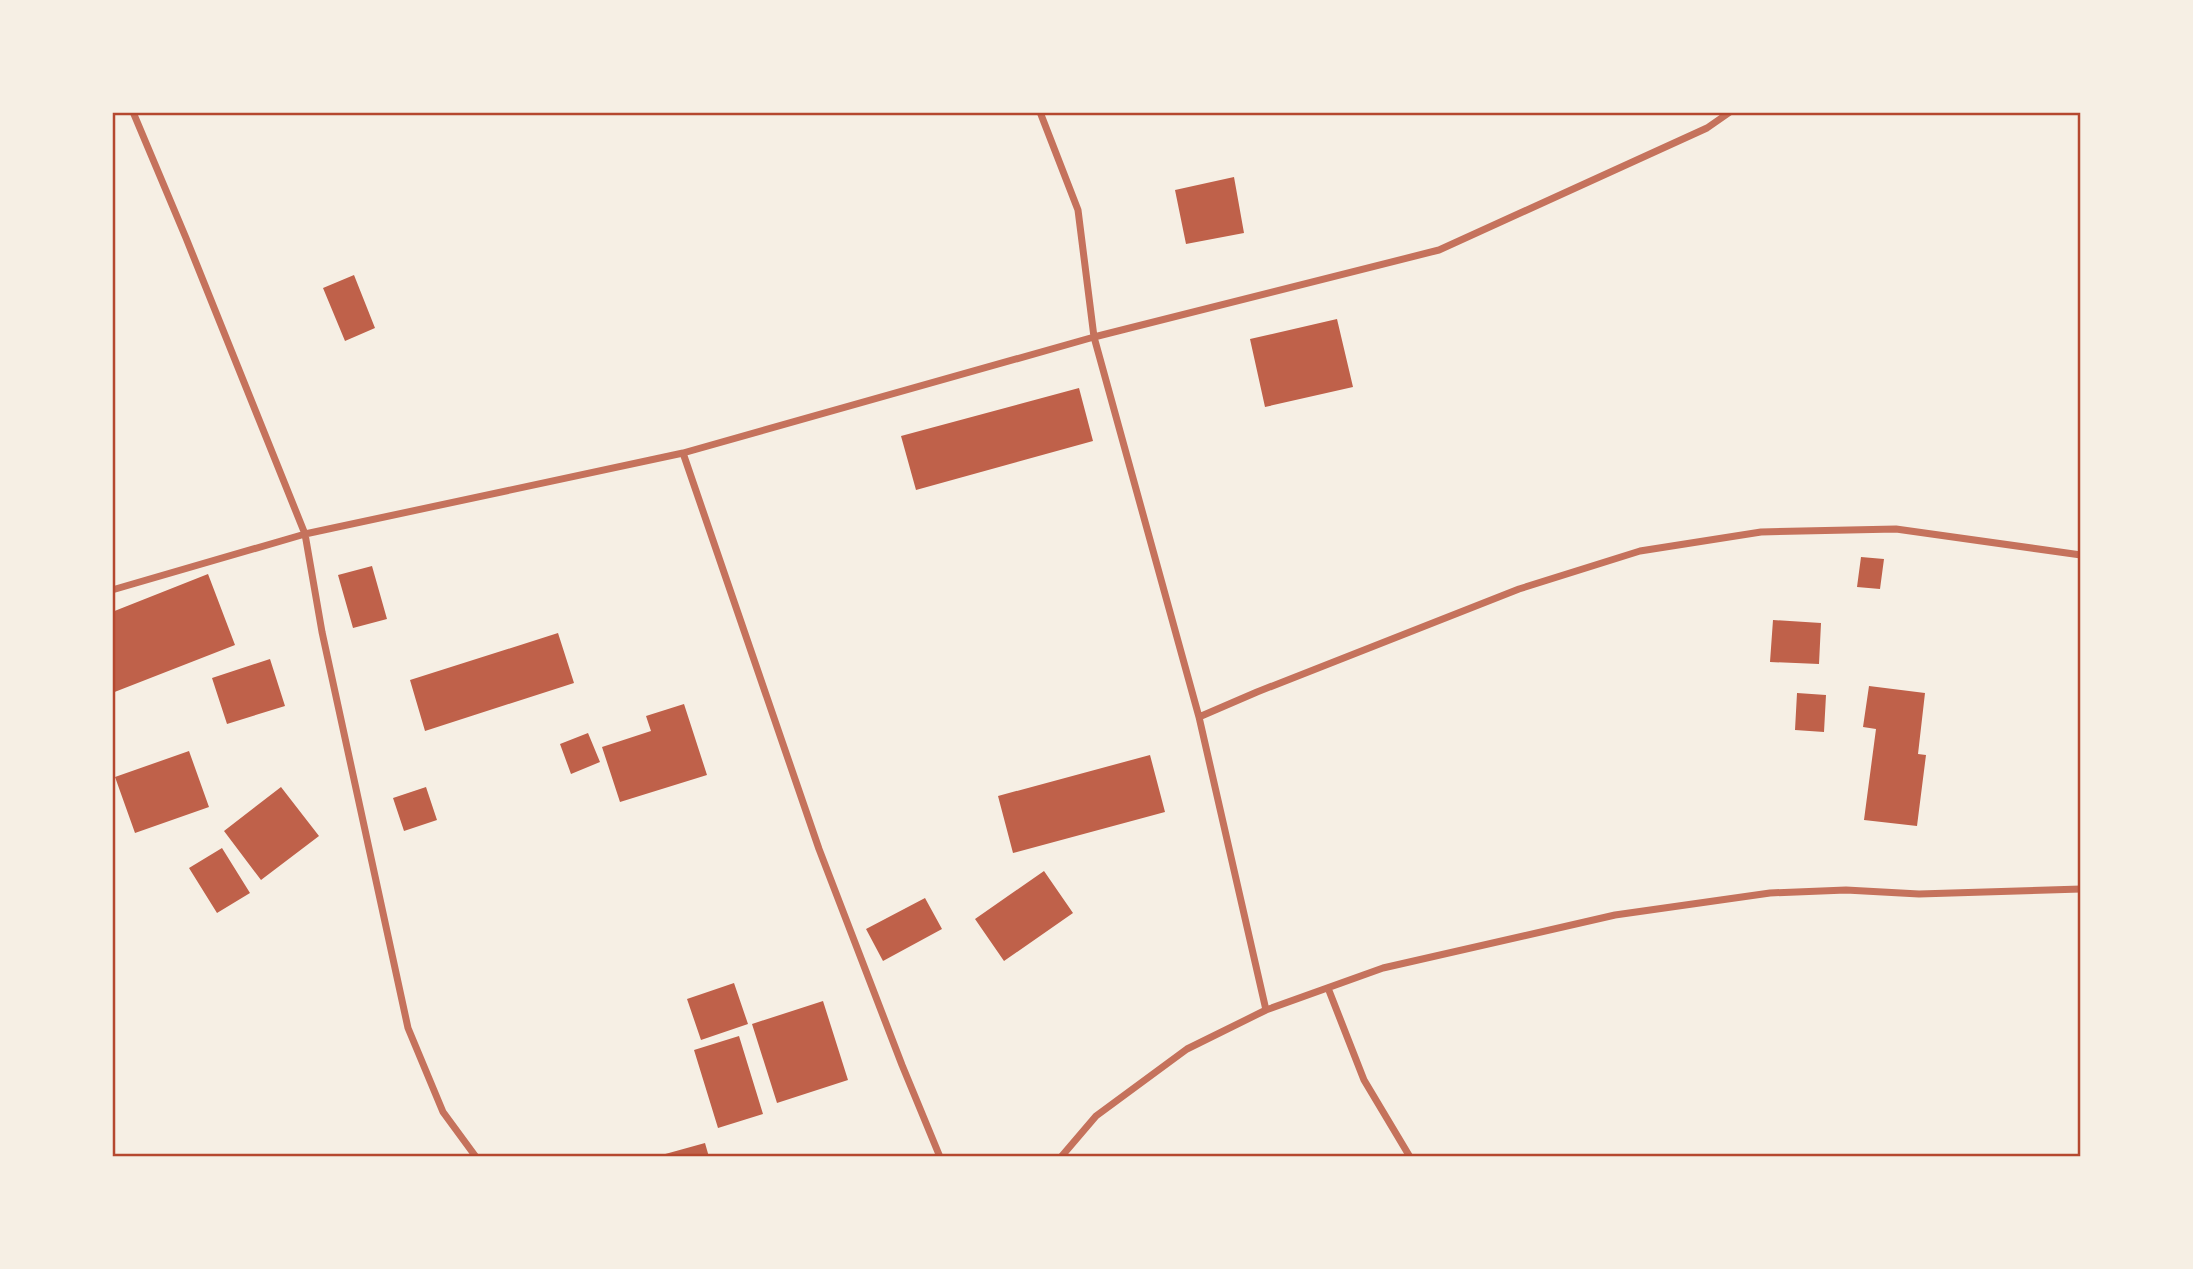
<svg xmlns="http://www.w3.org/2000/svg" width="2193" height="1269" font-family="'Fira Sans Condensed',sans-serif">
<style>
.building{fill:#bf614a}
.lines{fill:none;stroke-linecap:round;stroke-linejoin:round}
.minor{stroke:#c5725c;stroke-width:7}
.neatline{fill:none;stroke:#b5482f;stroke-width:2.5}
</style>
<rect width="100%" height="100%" fill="#f6efe4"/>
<!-- building -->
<path class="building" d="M1234 177 1244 233 1186 244 1175 190Z
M354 275 375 328 345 341 323 288Z
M1337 319 1353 387 1265 407 1250 339Z
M1079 388 1093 441 916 490 901 436Z
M1861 557 1884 559 1880 589 1857 587Z
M372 566 387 619 353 628 338 575Z
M208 574 235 645 112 693V612Z
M1773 620 1821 623 1819 664 1770 662Z
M558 633 574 683 425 731 410 680Z
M270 659 285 706 227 724 212 678Z
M1869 686 1925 693 1918 754 1926 755 1917 826 1864 820 1876 729 1863 727Z
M1797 693 1826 695 1824 732 1795 730Z
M684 704 707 775 620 802 602 747 651 731 646 716Z
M588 733 600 762 571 774 560 744Z
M189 751 209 807 135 833 115 777Z
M1150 755 1165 812 1013 853 998 796Z
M281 787 319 836 261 880 224 831Z
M426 787 437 820 404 831 393 798Z
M222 848 250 893 217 913 189 868Z
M1044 871 1073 913 1004 961 975 919Z
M925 898 942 929 883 961 866 929Z
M734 983 748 1024 701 1040 687 999Z
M823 1001 848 1080 777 1103 752 1024Z
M739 1036 763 1114 718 1128 694 1050Z
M705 1143 709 1157H658V1156Z"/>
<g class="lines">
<!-- minor -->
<path class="minor" d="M133 112 186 238 305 534 322 632 408 1028 443 1112 476 1157
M1040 112 1078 210 1094 337 1199 717 1266 1010
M683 453 819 849 902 1065 940 1157
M112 590 305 534 683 453 1094 337 1439 250 1707 128 1730 112
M1199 717 1257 692 1519 589 1640 551 1761 532 1896 529 2081 555
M1328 988 1364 1080 1410 1157
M1061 1157 1096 1116 1187 1049 1266 1010 1383 968 1615 915 1770 893 1846 890 1919 894 2081 889"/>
</g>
<!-- border -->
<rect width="2193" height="1269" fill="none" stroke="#f6efe4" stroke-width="228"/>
<rect x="114" y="114" width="1965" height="1041" class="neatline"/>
</svg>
